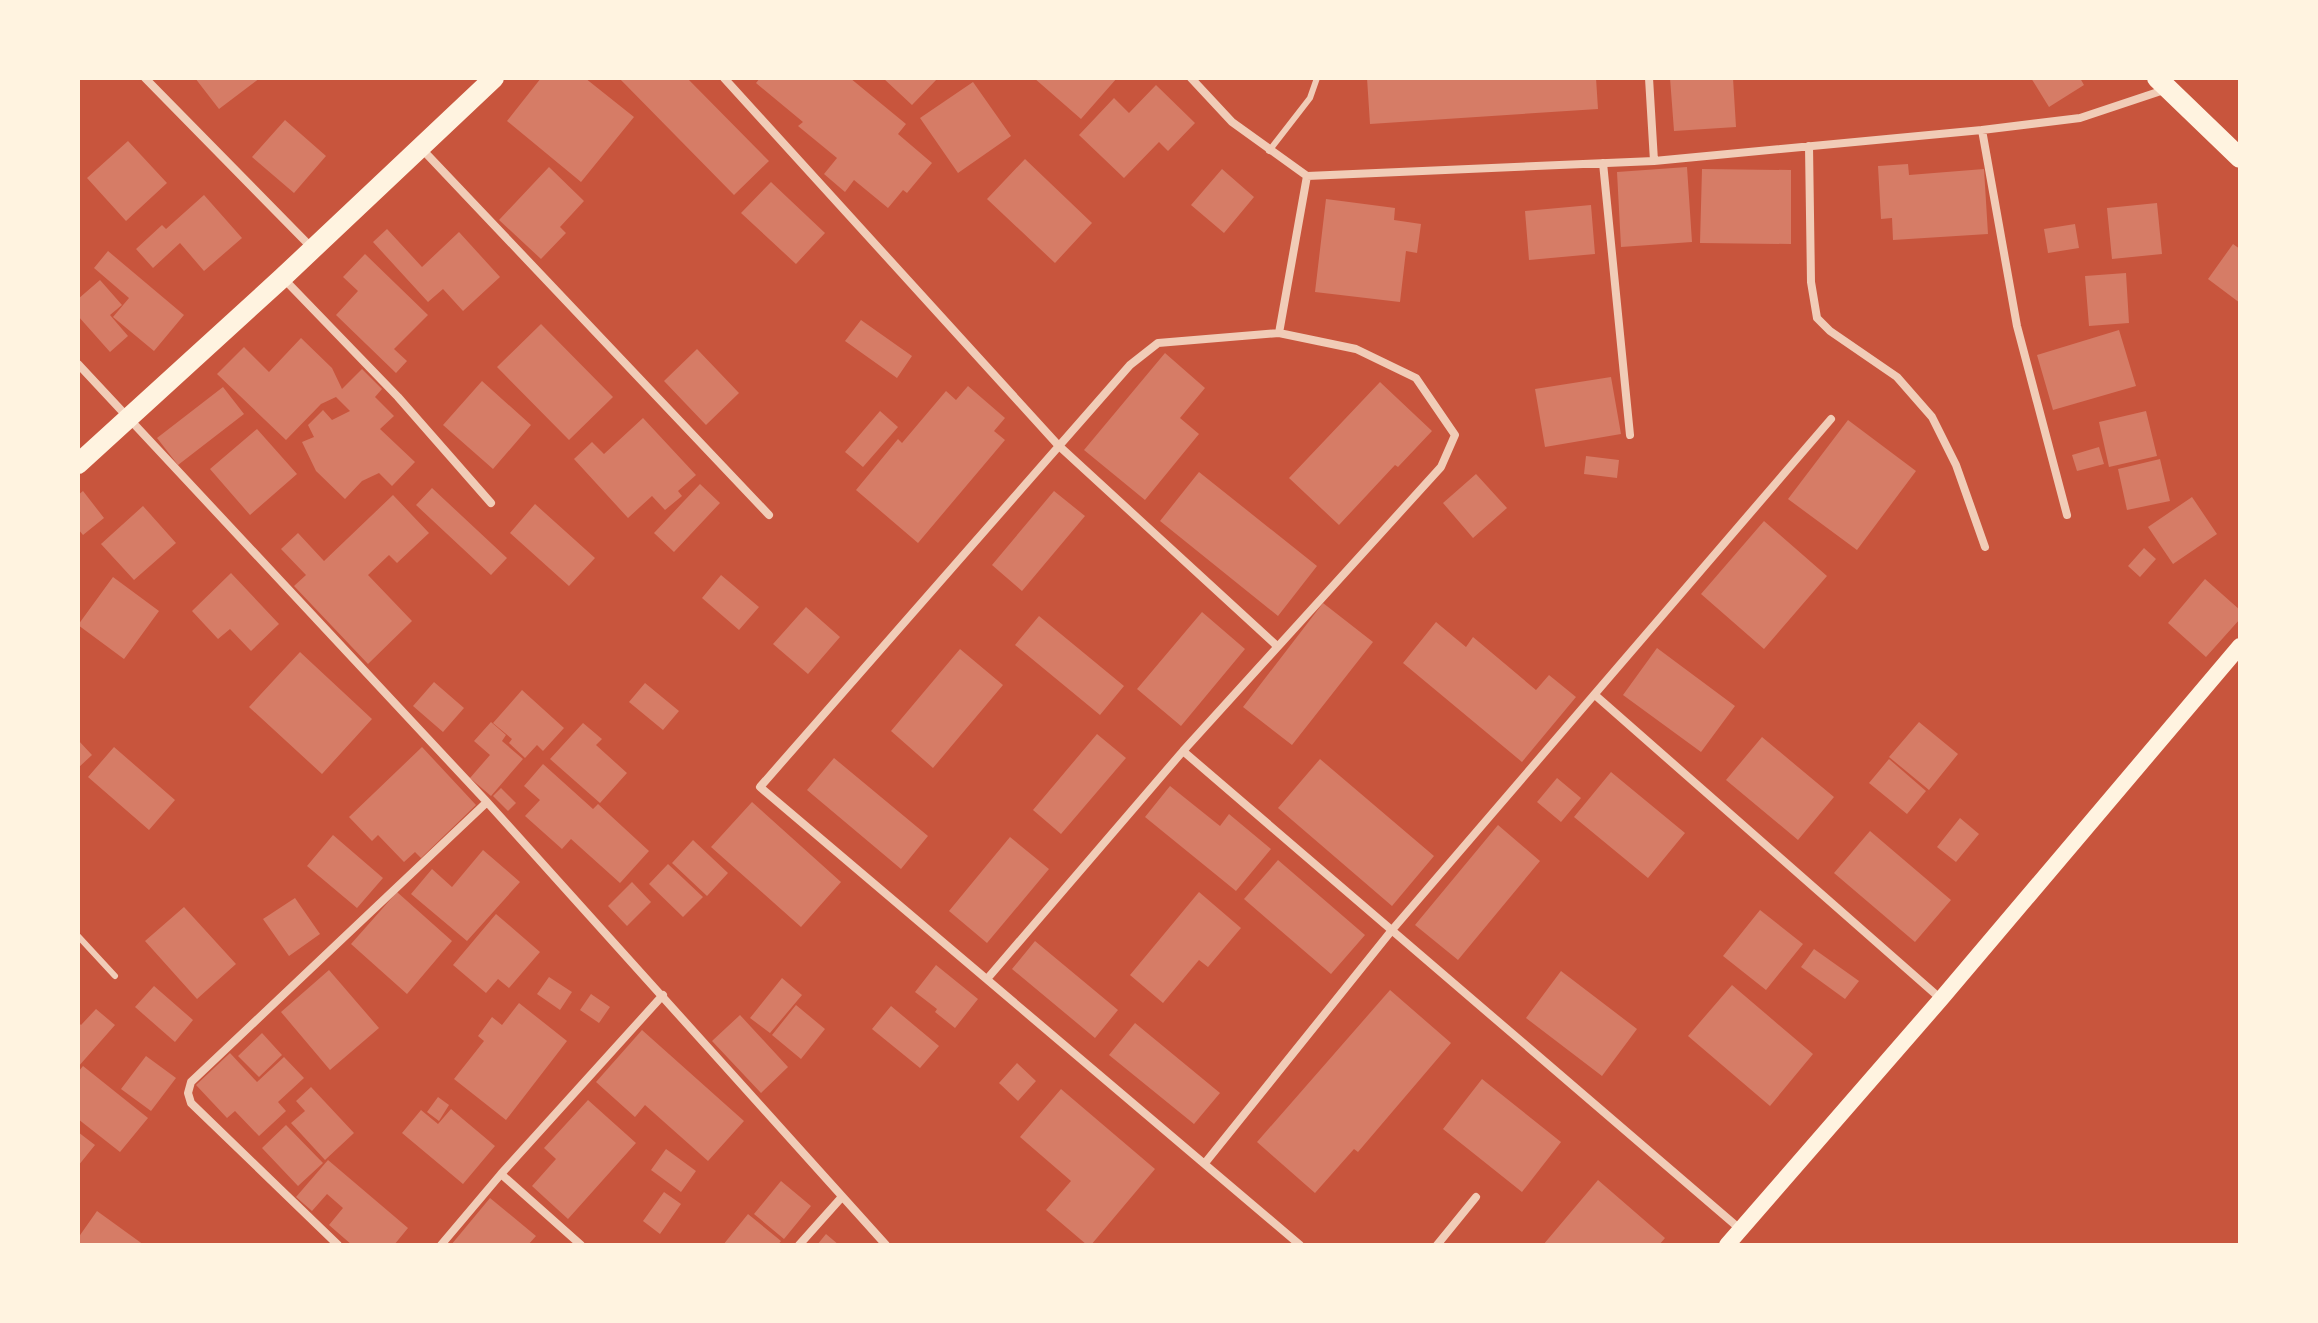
<svg xmlns="http://www.w3.org/2000/svg" width="2318" height="1323" font-family="Figtree,sans-serif">
<style>
.building{fill:#d67c66}
.lines{fill:none;stroke-linecap:round;stroke-linejoin:round}
.service{stroke:#f1ccb7;stroke-width:6}
.minor{stroke:#f1ccb7;stroke-width:8}
.secondary{stroke:#fff3e0;stroke-width:16}
.primary{stroke:#fff3e0;stroke-width:20}
</style>
<rect width="100%" height="100%" fill="#c8553d"/>
<!-- building -->
<path class="building" d="M195 78H260L219 109Z
M541 78H585L634 117 581 182 507 121Z
M619 78H687L769 161 734 195Z
M760 78H850L906 124 898 134 932 163 907 193 903 190 888 208 854 180 845 192 824 174 837 158 798 126 803 122 756 83Z
M883 78H938L912 105Z
M1034 78H1117L1081 119Z
M1367 78H1596L1598 109 1370 124Z
M1670 78H1733L1736 127 1674 131Z
M2031 78H2080L2084 85 2049 107Z
M973 82 1011 136 958 173 920 118Z
M1156 85 1195 123 1168 151 1159 142 1124 178 1079 135 1114 98 1129 113Z
M285 120 326 156 294 193 252 157Z
M128 141 167 183 126 221 87 178Z
M1025 159 1092 223 1055 263 987 199Z
M1908 164 1909 175 1984 169 1988 234 1893 240 1892 218 1881 219 1878 166Z
M549 167 584 201 560 227 566 233 541 259 499 220Z
M1687 167 1692 242 1621 247 1617 172Z
M1222 169 1254 197 1224 233 1191 205Z
M1702 169 1791 170V244L1700 243Z
M771 182 825 233 796 264 741 213Z
M204 195 242 238 204 271 180 243 153 268 136 249 162 225 166 229Z
M1326 199 1395 208 1394 220 1421 224 1417 253 1406 251 1400 302 1315 292Z
M2157 203 2162 254 2112 259 2107 208Z
M1591 205 1595 254 1529 260 1525 211Z
M2075 224 2079 248 2048 253 2044 229Z
M387 229 422 267 459 232 500 277 463 311 443 289 428 302 373 242Z
M2233 244 2240 249V303L2208 279Z
M108 251 184 315 154 351 113 317 129 298 94 268Z
M365 254 428 315 394 349 407 361 396 373 336 315 358 291 343 277Z
M2126 273 2129 323 2089 326 2085 276Z
M100 280 122 305 110 315 128 336 110 352 78 316V299Z
M861 320 912 356 897 378 845 341Z
M541 324 613 397 569 440 497 367Z
M2119 330 2136 386 2053 410 2037 355Z
M301 338 332 368 342 389 362 369 382 389 375 397 394 416 380 429 415 462 392 486 379 473 362 481 345 499 316 471 302 442 314 437 308 425 323 410 332 420 350 411 336 397 321 404 286 440 217 374 244 347 269 372Z
M697 349 739 393 706 425 664 381Z
M1165 353 1205 388 1180 418 1199 434 1145 500 1084 450Z
M1611 377 1621 434 1545 447 1535 389Z
M482 381 531 425 493 469 443 425Z
M1380 382 1432 431 1398 467 1395 465 1339 525 1289 478Z
M968 386 1005 418 994 431 1005 440 918 543 856 490 898 439 902 443 946 391 956 400Z
M223 387 244 414 178 465 157 438Z
M880 411 898 427 863 467 845 452Z
M2146 411 2157 456 2109 467 2099 422Z
M643 418 696 475 678 491 682 496 665 510 652 496 628 518 574 459 592 442 604 454Z
M1848 420 1916 471 1857 550 1788 499Z
M257 429 297 474 250 515 210 469Z
M2099 447 2104 464 2077 471 2072 455Z
M1586 456 1619 460 1617 478 1584 474Z
M2160 459 2170 501 2127 510 2118 469Z
M1199 472 1317 566 1278 616 1160 521Z
M1476 474 1507 508 1473 538 1443 503Z
M700 484 720 503 674 552 654 533Z
M432 488 507 558 491 575 416 505Z
M83 491 104 518 83 535 78 529V495Z
M1054 491 1085 516 1022 591 992 565Z
M393 495 429 533 397 563 389 555 368 575 412 621 368 664 294 586 306 575 281 549 298 533 324 561Z
M2192 497 2217 534 2173 564 2148 527Z
M535 504 595 558 569 586 510 533Z
M143 506 176 543 134 580 101 544Z
M1764 521 1827 576 1764 649 1701 594Z
M2144 548 2156 559 2140 577 2128 566Z
M231 573 279 624 251 651 230 629 218 639 192 611Z
M721 575 759 607 739 630 702 598Z
M113 577 159 611 124 659 78 625Z
M2205 579 2240 610V619L2206 657 2168 623Z
M1323 603 1373 642 1292 745 1243 707Z
M806 607 840 637 808 674 773 644Z
M1202 612 1245 649 1181 726 1137 689Z
M1039 616 1124 686 1100 715 1015 645Z
M1436 622 1466 647 1473 637 1536 690 1549 675 1576 697 1522 762 1403 663Z
M1657 648 1735 706 1701 752 1623 695Z
M960 649 1003 685 933 768 891 731Z
M300 652 372 719 322 774 249 707Z
M434 682 464 708 443 732 413 706Z
M645 683 679 711 663 730 629 702Z
M522 690 564 728 543 751 537 745 525 758 509 743 512 739 493 723Z
M491 722 506 735 502 741 523 759 491 796 470 778 490 755 474 741Z
M1919 722 1958 754 1929 790 1889 757Z
M583 723 602 739 596 745 627 773 600 803 550 759Z
M1097 734 1126 758 1061 834 1033 810Z
M1762 737 1834 797 1798 840 1726 780Z
M78 740 92 755 78 768Z
M114 747 175 800 149 830 88 777Z
M422 747 476 805 421 858 415 852 404 862 378 835 372 841 349 817Z
M834 758 928 836 901 869 807 790Z
M1320 759 1434 856 1392 906 1278 808Z
M1889 759 1926 791 1907 814 1869 783Z
M543 764 593 809 598 804 649 851 620 883 571 839 562 849 525 816 540 800 524 786Z
M1611 772 1685 833 1648 878 1574 817Z
M1557 778 1581 798 1561 822 1537 802Z
M1170 786 1220 826 1229 814 1271 849 1236 891 1145 817Z
M501 788 516 803 508 811 493 796Z
M752 802 841 882 801 927 711 847Z
M1960 818 1979 834 1956 862 1937 847Z
M1498 825 1540 861 1458 960 1415 925Z
M1870 831 1951 900 1915 942 1834 873Z
M333 835 383 878 357 908 307 866Z
M1010 837 1049 869 987 943 949 911Z
M693 840 728 873 707 896 672 863Z
M483 850 520 882 467 941 411 894 432 869 452 887Z
M1278 860 1365 935 1331 974 1244 899Z
M668 864 703 897 683 917 649 884Z
M632 882 651 902 627 926 608 906Z
M397 892 452 941 407 994 351 944Z
M1199 892 1241 928 1208 967 1199 960 1163 1003 1130 975Z
M295 898 320 934 289 956 263 919Z
M184 907 236 964 197 999 145 941Z
M1760 910 1803 944 1766 990 1723 956Z
M496 914 540 952 509 988 498 979 486 993 453 965Z
M1035 941 1118 1010 1095 1038 1012 969Z
M1814 949 1859 981 1845 999 1801 967Z
M936 965 978 999 955 1028 935 1012 937 1009 915 992Z
M329 970 379 1028 330 1070 281 1012Z
M1561 971 1637 1029 1602 1076 1526 1018Z
M549 977 572 992 560 1010 537 994Z
M782 978 802 995 770 1033 750 1018Z
M1732 985 1813 1054 1770 1106 1688 1036Z
M154 986 193 1020 175 1042 135 1007Z
M1390 990 1451 1043 1358 1152 1354 1149 1315 1193 1257 1142Z
M591 994 610 1007 599 1023 580 1010Z
M519 1003 567 1041 506 1120 454 1079 484 1041 478 1036 492 1017 502 1025Z
M796 1005 825 1029 801 1059 772 1035Z
M891 1006 939 1046 920 1068 872 1029Z
M96 1009 115 1025 78 1067V1022L81 1025Z
M740 1015 788 1067 761 1093 712 1041Z
M1135 1023 1220 1093 1194 1124 1109 1055Z
M642 1030 744 1121 708 1161 645 1105 635 1117 596 1082Z
M262 1033 282 1055 259 1077 238 1056Z
M230 1053 257 1082 284 1057 304 1078 278 1102 286 1111 259 1136 235 1111 227 1118 196 1085Z
M146 1056 176 1078 151 1111 121 1089Z
M1017 1063 1036 1081 1018 1101 999 1083Z
M83 1066 148 1118 120 1152 78 1119V1072Z
M1482 1079 1561 1142 1522 1192 1443 1129Z
M311 1087 354 1133 325 1160 291 1123 305 1111 296 1101Z
M1061 1089 1155 1169 1091 1245H1087L1046 1210 1071 1181 1020 1137Z
M438 1097 449 1105 439 1121 427 1112Z
M588 1100 636 1143 568 1219 532 1186 556 1159 544 1148Z
M451 1109 495 1146 463 1184 402 1133 421 1110 438 1124Z
M286 1125 323 1163 298 1186 262 1148Z
M78 1132 95 1145 78 1166Z
M666 1149 696 1171 681 1192 651 1170Z
M328 1160 408 1228 394 1245H352L329 1225 343 1208 327 1194 312 1211 296 1197Z
M1598 1180 1665 1238 1659 1245H1543Z
M781 1181 811 1206 784 1239 754 1214Z
M664 1192 681 1204 660 1234 643 1221Z
M490 1198 536 1236 528 1245H451Z
M97 1211 144 1245H78V1238Z
M748 1214 781 1241 778 1245H723Z
M826 1234 839 1245H817Z"/>
<g class="lines">
<!-- service -->
<path class="service" d="M1269 151 1310 98 1317 78
M78 936 115 976"/>
<!-- minor -->
<path class="minor" d="M145 78 312 248
M724 78 1058 445 1277 646
M1191 78 1232 122 1307 176 1654 161 1982 130 2080 118 2167 89
M1649 78 1654 161
M1982 130 2017 326 2067 515
M1809 146 1811 282 1817 318 1830 331 1897 377 1932 417 1956 465 1985 547
M420 147 769 515
M1603 163 1630 435
M283 278 398 397 491 503
M78 364 487 802 886 1245
M1595 695 1941 999
M1183 751 1740 1229
M987 979 1183 751 1441 467 1455 435 1416 378 1356 349 1279 333
M1205 1163 1392 930 1831 419
M501 1174 581 1245
M338 1245 191 1103 188 1093 191 1082 487 802
M441 1245 501 1174 663 995
M799 1245 841 1198
M1300 1245 760 787 1130 365 1158 343 1279 333 1307 176
M1437 1245 1476 1197"/>
<!-- secondary -->
<path class="secondary" d="M1727 1245 1941 999 2240 646"/>
<!-- primary -->
<path class="primary" d="M2157 78 2240 158
M78 464 282 278 494 78"/>
</g>
<!-- border -->
<rect width="2318" height="1323" fill="none" stroke="#fff3e0" stroke-width="160"/>
</svg>
